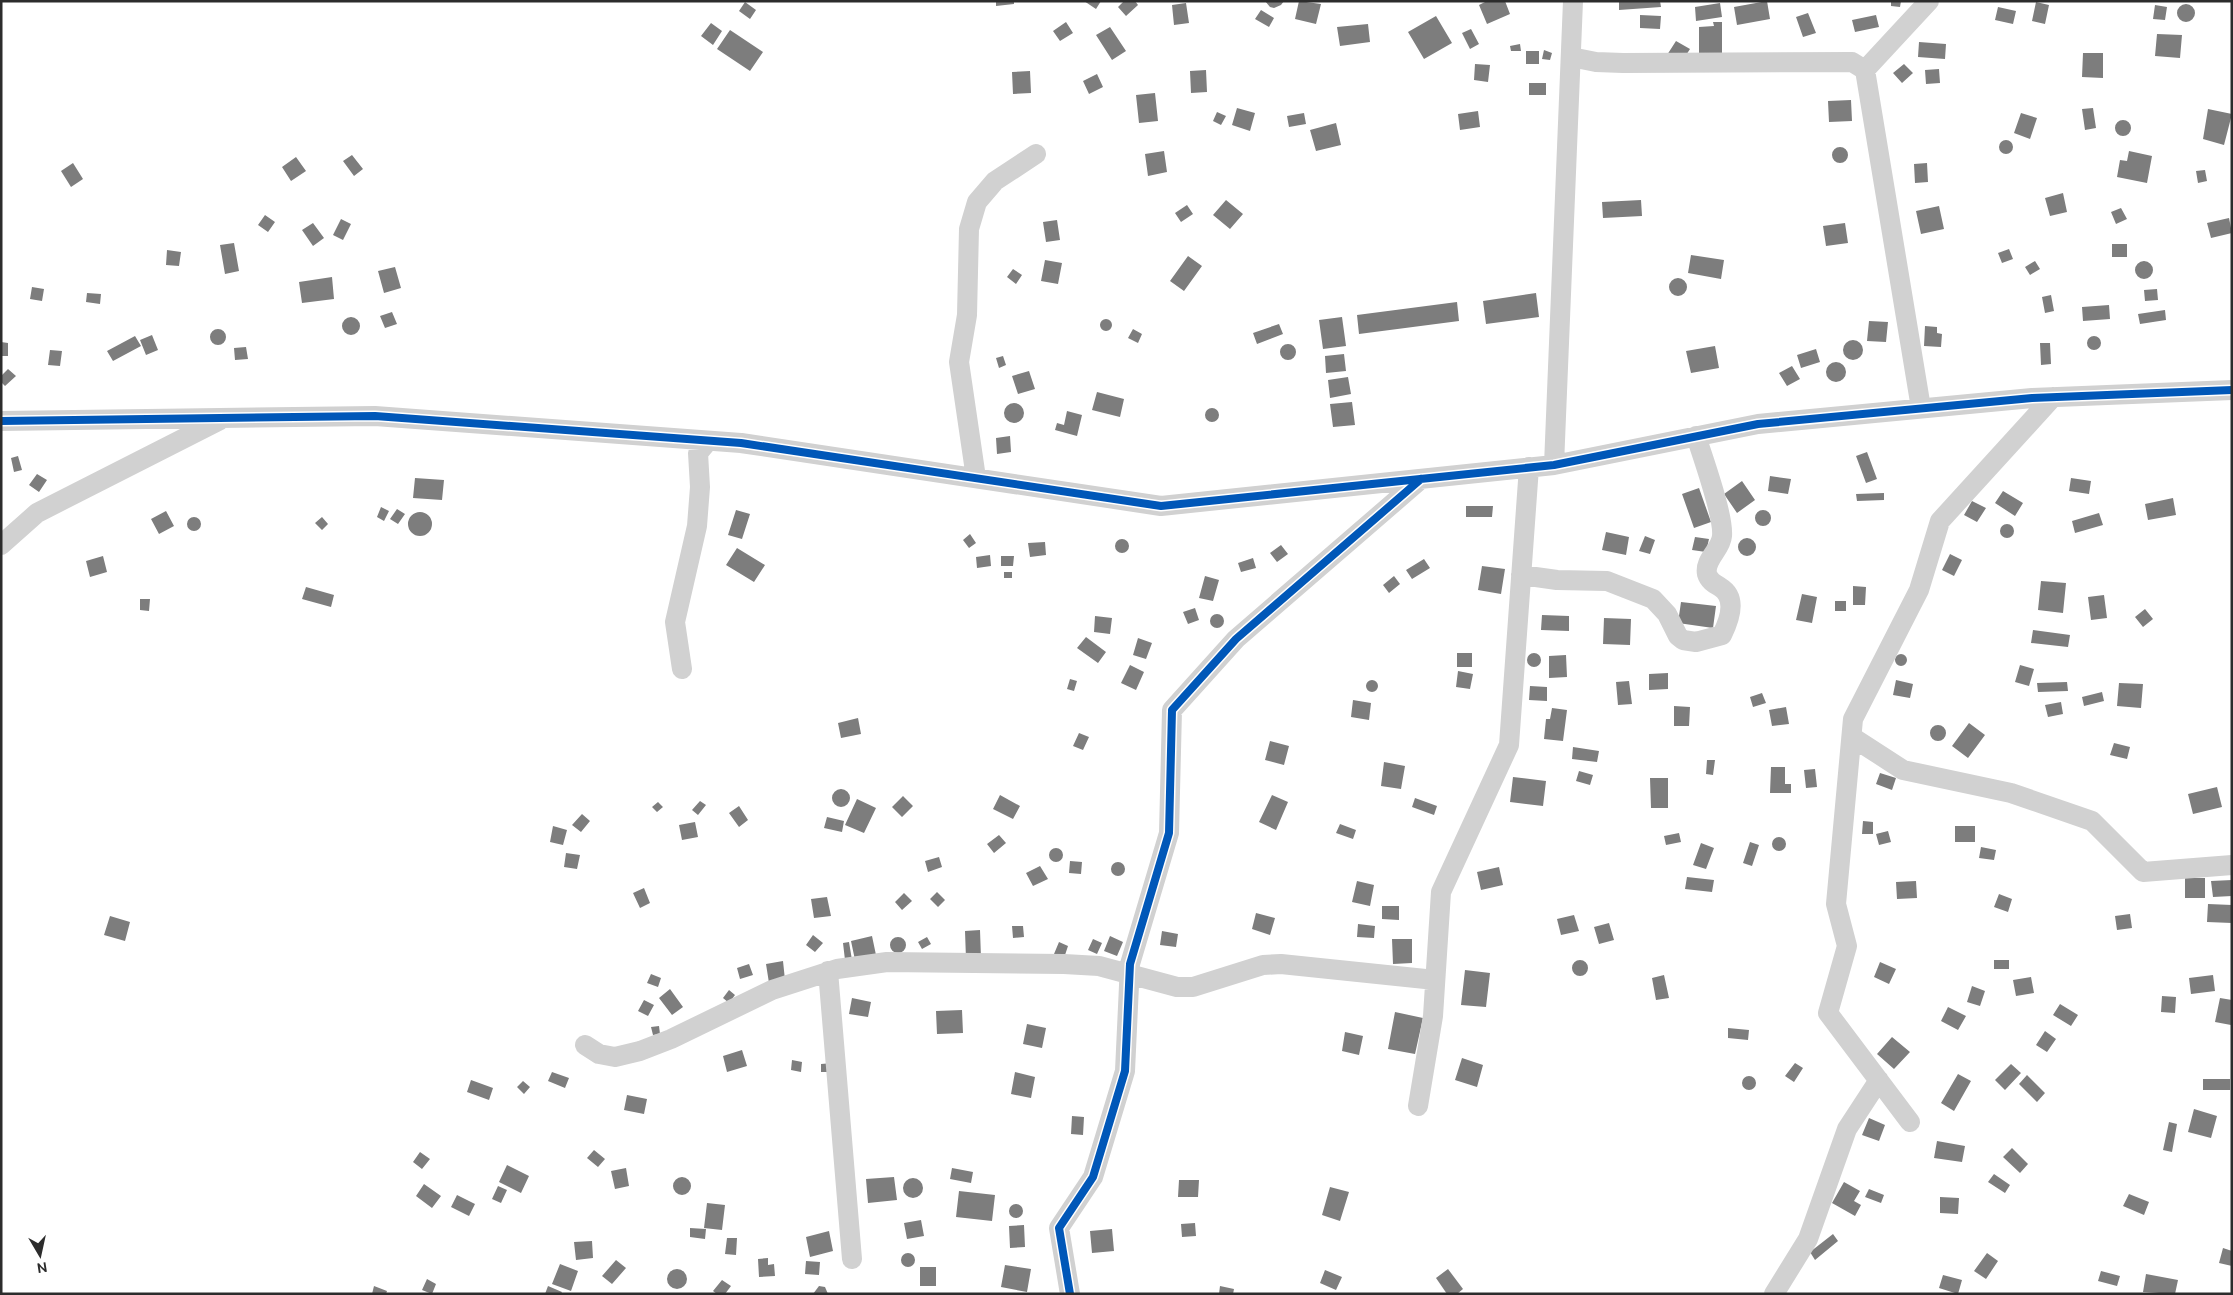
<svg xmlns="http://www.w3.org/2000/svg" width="2233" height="1295" font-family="Ubuntu,sans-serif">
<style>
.building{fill:#7d7d7d}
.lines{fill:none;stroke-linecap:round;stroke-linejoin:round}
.street{stroke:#d1d1d1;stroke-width:20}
.cycleway-casing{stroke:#fff;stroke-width:11}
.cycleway{stroke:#0057b8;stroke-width:8}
</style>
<rect width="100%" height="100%" fill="#fff"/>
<!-- building -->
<path class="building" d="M996 1H1014V4L996 6Z
M1084 1H1101L1096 9Z
M1124 1H1135L1138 5 1126 16 1118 7Z
M1265 1H1284L1281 5 1274 8 1270 7Z
M1299 1 1321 4 1316 24 1295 19Z
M1487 1H1505L1510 14 1487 24 1479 5Z
M1619 1H1660L1661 7 1619 10Z
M1767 1 1770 19 1737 25 1734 7Z
M1891 1H1901L1900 7 1891 6Z
M745 2 756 10 750 19 739 11Z
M2036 2 2049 5 2045 24 2032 21Z
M1186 3 1189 23 1174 25 1172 5Z
M1720 3 1722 17 1696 21 1695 7Z
M2177 13a9 9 0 1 1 18 0a9 9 0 1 1-18 0Z
M2155 5 2167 7 2165 20 2153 19Z
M1998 7 2016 11 2013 24 1995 20Z
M1261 10 1274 18 1269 27 1255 19Z
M1808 13 1816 33 1803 37 1796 17Z
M1640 15 1661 16 1660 29 1640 28Z
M1876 15 1879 27 1855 32 1852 20Z
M1436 16 1452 43 1424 59 1408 32Z
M1066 22 1073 33 1060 41 1053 31Z
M1713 22H1722V53H1699V27L1714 26Z
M711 23 722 31 713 45 701 36Z
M1368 24 1370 42 1340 46 1337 27Z
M1110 27 1126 51 1112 60 1096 35Z
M1471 29 1479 44 1470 49 1462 33Z
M730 30 763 52 750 71 717 49Z
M2157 34 2182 35 2180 58 2155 56Z
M1676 41 1690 49 1681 63 1667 55Z
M1919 42 1946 44 1945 59 1918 57Z
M1520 44 1521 51H1511L1510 46Z
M1544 50 1552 53 1550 60 1542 59Z
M1526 51H1539V64H1526Z
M2083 53H2103V78L2082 77Z
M1475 64 1490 65 1488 82 1474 80Z
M1904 64 1913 73 1902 83 1893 73Z
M1939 69 1940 83 1926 84 1925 70Z
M1206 70 1207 92 1191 93 1190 71Z
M1030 71 1031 93 1013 94 1012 72Z
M1097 74 1103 87 1089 94 1083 81Z
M1529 83H1546V95H1529Z
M1155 93 1158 121 1139 123 1136 95Z
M1851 100 1852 121 1829 122 1828 101Z
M1237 108 1255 113 1250 131 1232 125Z
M2093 108 2096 128 2085 130 2082 109Z
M2208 109 2232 114 2224 145 2203 139Z
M1478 111 1480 127 1460 130 1458 114Z
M1217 112 1226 116 1221 125 1213 121Z
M1304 113 1306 124 1289 127 1287 116Z
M2021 113 2037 118 2030 139 2014 133Z
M2115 128a8 8 0 1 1 16 0a8 8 0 1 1-16 0Z
M1336 123 1341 145 1316 151 1310 130Z
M1999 147a7 7 0 1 1 14 0a7 7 0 1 1-14 0Z
M1832 155a8 8 0 1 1 16 0a8 8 0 1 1-16 0Z
M1164 151 1167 172 1148 176 1145 154Z
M2129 151 2152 156 2147 183 2117 177 2120 160 2127 161Z
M352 155 363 169 354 176 343 161Z
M296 157 306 171 291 181 282 167Z
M73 163 83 179 71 187 61 171Z
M1927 163 1928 182 1915 183 1914 164Z
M2205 170 2207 181 2198 183 2196 171Z
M2063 193 2067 212 2050 216 2045 198Z
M1226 200 1243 214 1230 229 1213 215Z
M1641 200 1642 216 1603 218 1602 202Z
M1187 205 1193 214 1181 222 1175 213Z
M1939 206 1944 229 1921 234 1916 211Z
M2121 208 2127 219 2116 224 2111 212Z
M265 215 275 222 268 232 258 225Z
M2229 218 2232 233 2211 238 2207 223Z
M341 219 351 224 343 240 333 235Z
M1057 220 1060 240 1046 242 1043 222Z
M313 223 324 238 313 246 302 230Z
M1845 223 1848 243 1826 246 1823 226Z
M234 243 239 271 225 274 220 245Z
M2112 244H2127V257H2112Z
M2009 249 2013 259 2002 263 1998 253Z
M167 250 181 252 179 266 166 265Z
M1691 255 1724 260 1721 279 1688 273Z
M1188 256 1202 266 1184 291 1170 281Z
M1045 260 1062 263 1058 284 1041 281Z
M2035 261 2040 269 2030 275 2025 267Z
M2135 270a9 9 0 1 1 18 0a9 9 0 1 1-18 0Z
M395 267 401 288 384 293 378 271Z
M1013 269 1022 275 1016 284 1007 277Z
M332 277 334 299 302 303 299 282Z
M1669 287a9 9 0 1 1 18 0a9 9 0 1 1-18 0Z
M32 287 44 289 42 301 30 299Z
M2157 289 2158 300 2145 301 2144 290Z
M87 293 101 294 100 304 86 302Z
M1536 293 1539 317 1486 324 1483 301Z
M2051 295 2054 311 2045 313 2042 297Z
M1457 302 1459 321 1359 334 1357 315Z
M2109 305 2110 319 2083 321 2082 307Z
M2165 310 2166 320 2140 324 2138 314Z
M392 312 397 324 385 328 380 316Z
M342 326a9 9 0 1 1 18 0a9 9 0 1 1-18 0Z
M1342 317 1346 346 1323 349 1319 320Z
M1100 325a6 6 0 1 1 12 0a6 6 0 1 1-12 0Z
M1869 321 1888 322 1886 342 1867 341Z
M1279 324 1283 334 1257 344 1253 333Z
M1925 326 1937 327V333L1942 334 1941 347 1924 346Z
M1133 329 1142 334 1138 343 1128 338Z
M210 337a8 8 0 1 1 16 0a8 8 0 1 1-16 0Z
M152 335 158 350 146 355 140 340Z
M135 336 141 346 113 361 107 351Z
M2087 343a7 7 0 1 1 14 0a7 7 0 1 1-14 0Z
M1843 350a10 10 0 1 1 20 0a10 10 0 1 1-20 0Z
M1 342 8 343V356H1Z
M2040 343H2050L2051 364 2041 365Z
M1280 352a8 8 0 1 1 16 0a8 8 0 1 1-16 0Z
M1715 346 1719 368 1691 373 1686 351Z
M246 347 248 359 235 360 234 348Z
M1816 349 1820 362 1801 368 1797 355Z
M50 350 62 351 60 366 48 365Z
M1344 354 1346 371 1326 373 1325 356Z
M1003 356 1006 365 999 368 996 358Z
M1826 372a10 10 0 1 1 20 0a10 10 0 1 1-20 0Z
M1792 366 1800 379 1787 386 1779 373Z
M8 369 16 376 5 386 1 382V376Z
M1029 371 1035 389 1018 394 1012 376Z
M1348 377 1351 394 1330 398 1328 380Z
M1097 392 1124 399 1120 417 1092 410Z
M1352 402 1355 425 1333 427 1330 404Z
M1004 413a10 10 0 1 1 20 0a10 10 0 1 1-20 0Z
M1205 415a7 7 0 1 1 14 0a7 7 0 1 1-14 0Z
M1067 411 1082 415 1077 436 1055 430 1057 423 1064 425Z
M1010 436 1011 452 997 454 996 438Z
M1867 452 1877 479 1866 483 1856 456Z
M18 456 22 470 14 472 11 458Z
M37 474 47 480 39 492 29 485Z
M1770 476 1791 479 1788 494 1768 491Z
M415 478 444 480 442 500 413 498Z
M2071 478 2091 481 2089 494 2069 491Z
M1742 481 1755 500 1737 513 1724 494Z
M1699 488 1711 522 1694 528 1682 494Z
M2003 491 2023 503 2015 516 1995 503Z
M1884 493V500L1857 501 1856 494Z
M2173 498 2176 515 2148 520 2145 504Z
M1972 501 1986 508 1977 522 1964 515Z
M1466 506H1493L1492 517H1466Z
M381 507 389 511 384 521 377 517Z
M397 509 405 514 398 524 390 519Z
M736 510 750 514 742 539 728 535Z
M1755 518a8 8 0 1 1 16 0a8 8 0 1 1-16 0Z
M166 511 174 526 159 534 151 519Z
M408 524a12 12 0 1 1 24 0a12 12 0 1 1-24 0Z
M2099 513 2103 525 2075 533 2072 521Z
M322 517 328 524 322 530 315 523Z
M187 524a7 7 0 1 1 14 0a7 7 0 1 1-14 0Z
M2000 531a7 7 0 1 1 14 0a7 7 0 1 1-14 0Z
M1606 532 1629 537 1626 555 1602 550Z
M970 534 976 543 969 548 963 540Z
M1645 536 1655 540 1650 554 1639 551Z
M1695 537 1709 539 1706 552 1692 550Z
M1738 547a9 9 0 1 1 18 0a9 9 0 1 1-18 0Z
M1115 546a7 7 0 1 1 14 0a7 7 0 1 1-14 0Z
M1045 542 1046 555 1030 557 1028 543Z
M1281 545 1288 554 1277 562 1270 553Z
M737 548 765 565 754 582 726 565Z
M1950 554 1962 560 1954 576 1942 570Z
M990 555 991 566 977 568 976 557Z
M103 556 107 572 90 577 86 561Z
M1001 556H1014L1013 566H1001Z
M1253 558 1256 568 1241 572 1238 563Z
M1424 559 1430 568 1412 579 1406 570Z
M1482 566 1505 569 1501 594 1478 590Z
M1004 572H1012V578H1004Z
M1205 576 1219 580 1213 601 1199 598Z
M1394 576 1400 584 1389 593 1383 585Z
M2041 581 2066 583 2063 613 2038 610Z
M1853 586 1866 587 1865 605H1853Z
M306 587 334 595 331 607 302 599Z
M1802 594 1817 597 1812 623 1796 620Z
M2104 595 2107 618 2091 620 2088 597Z
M140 599H150L149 611 140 610Z
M1835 601H1846V611H1835Z
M1681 602 1716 606 1713 628 1678 623Z
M1195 608 1199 620 1188 624 1183 612Z
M2145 609 2153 619 2143 627 2135 617Z
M1210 621a7 7 0 1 1 14 0a7 7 0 1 1-14 0Z
M1542 615 1569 616V631L1541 630Z
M1095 616 1112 618 1110 634 1094 632Z
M1604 618 1631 619 1630 645 1603 644Z
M2033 630 2070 635 2068 647 2031 643Z
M1086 637 1106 652 1098 663 1077 648Z
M1138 638 1152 643 1146 659 1133 655Z
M1527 660a7 7 0 1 1 14 0a7 7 0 1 1-14 0Z
M1457 653H1472V667H1457Z
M1895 660a6 6 0 1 1 12 0a6 6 0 1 1-12 0Z
M1566 655 1567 677 1549 678V656Z
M1130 665 1144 672 1136 690 1121 683Z
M2020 665 2034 669 2029 686 2015 682Z
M1458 671 1473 674 1470 689 1456 687Z
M1668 673V689L1649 690V674Z
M1070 679 1077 681 1074 691 1067 689Z
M1366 686a6 6 0 1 1 12 0a6 6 0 1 1-12 0Z
M1896 680 1913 684 1910 698 1893 695Z
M1629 681 1632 704 1618 705 1616 682Z
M2067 682 2068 691 2038 692 2037 683Z
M2119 683 2143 684 2141 708 2117 706Z
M1530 686 1547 687V701L1529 700Z
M2102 692 2104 701 2084 706 2082 697Z
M1762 693 1766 703 1753 707 1750 697Z
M1353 700 1371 703 1369 720 1351 717Z
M2061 702 2063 714 2048 717 2045 705Z
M1674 706 1690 707 1689 726H1674Z
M1786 707 1789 724 1772 726 1769 710Z
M1552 708 1567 710 1563 741 1544 739 1546 719H1550Z
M858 718 861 734 841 738 838 723Z
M1969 723 1985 735 1968 758 1952 746Z
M1930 733a8 8 0 1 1 16 0a8 8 0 1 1-16 0Z
M1079 733 1089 737 1083 750 1073 746Z
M1270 741 1289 746 1284 765 1265 760Z
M2114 743 2130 747 2127 759 2110 755Z
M1573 747 1599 751 1597 762 1572 759Z
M1707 760H1715L1713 775 1706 774Z
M1384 762 1405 766 1401 789 1381 786Z
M1771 767H1785V784H1791V793H1770Z
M1815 769 1817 787 1806 788 1804 770Z
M1579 771 1593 775 1590 785 1576 781Z
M1880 773 1896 778 1892 790 1876 784Z
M1513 777 1546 781 1543 806 1510 802Z
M1650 778H1668V808H1651Z
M2217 787 2222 807 2193 814 2188 794Z
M832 798a9 9 0 1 1 18 0a9 9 0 1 1-18 0Z
M1000 795 1020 806 1013 819 993 809Z
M1272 795 1288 802 1276 830 1259 822Z
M903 796 913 806 902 817 892 807Z
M1415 798 1437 806 1434 815 1412 807Z
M857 799 876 808 864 833 845 825Z
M700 801 706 805 698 815 692 810Z
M658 802 663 807 657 812 652 807Z
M739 806 748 820 739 827 729 813Z
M582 814 590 821 581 832 572 825Z
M827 817 844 821 842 832 824 828Z
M1863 821 1873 822V834H1862Z
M695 822 698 837 682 840 679 825Z
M1340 824 1356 830 1353 839 1336 833Z
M553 826 567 830 563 845 550 842Z
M1955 826H1975V842H1955Z
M1888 831 1891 842 1879 845 1876 834Z
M1679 833 1681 842 1666 845 1664 836Z
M999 835 1006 843 994 853 987 844Z
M1772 844a7 7 0 1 1 14 0a7 7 0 1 1-14 0Z
M1750 842 1759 845 1752 866 1743 863Z
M1701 843 1714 848 1706 869 1693 865Z
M1981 847 1996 850 1994 860 1979 858Z
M1049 855a7 7 0 1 1 14 0a7 7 0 1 1-14 0Z
M566 853 580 855 577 869 564 867Z
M939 857 942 867 928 872 925 861Z
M1070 861 1082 862 1081 874 1069 873Z
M1111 869a7 7 0 1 1 14 0a7 7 0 1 1-14 0Z
M1040 866 1048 879 1033 886 1026 873Z
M1499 867 1503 885 1481 890 1477 872Z
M1687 877 1714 880 1712 892 1685 889Z
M2185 878H2205V898H2185Z
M2232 880V896L2213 897 2211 881Z
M1357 881 1374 885 1370 906 1352 902Z
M1916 881 1917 898 1897 899 1896 882Z
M644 888 650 903 640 908 633 893Z
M937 892 945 900 938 907 930 899Z
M904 893 912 901 902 910 895 902Z
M1999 894 2012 899 2008 912 1994 907Z
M827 897 831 916 814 918 811 899Z
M2208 904 2232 905V923L2207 922Z
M1382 906H1399V920L1382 919Z
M1256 913 1275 918 1270 935 1252 929Z
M2130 914 2132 928 2117 930 2115 916Z
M1574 915 1579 931 1561 935 1557 919Z
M110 916 130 922 125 941 104 935Z
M1609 923 1614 940 1599 944 1594 927Z
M1358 924 1375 926 1374 938 1357 937Z
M1012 926H1023L1024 937 1013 938Z
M980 930 981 958 966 959 965 931Z
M1162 931 1178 934 1176 947 1160 945Z
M813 935 823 943 815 952 806 945Z
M872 936 876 955 855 960 851 941Z
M1110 936 1123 942 1117 956 1104 951Z
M890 945a8 8 0 1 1 16 0a8 8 0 1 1-16 0Z
M927 937 931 944 922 949 918 942Z
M1093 939 1102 943 1097 954 1088 950Z
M1392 939H1412V963L1393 964Z
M849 942 852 960H845L843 943Z
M1059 942 1068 946 1064 958 1054 954Z
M1572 968a8 8 0 1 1 16 0a8 8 0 1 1-16 0Z
M1994 960H2009V969H1994Z
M783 961 785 980 769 983 766 964Z
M1880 962 1896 969 1889 984 1874 977Z
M749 964 753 975 740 979 737 968Z
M1465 970 1490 973 1486 1007 1461 1005Z
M651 974 661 978 658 987 647 983Z
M1664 975 1669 998 1656 1000 1652 978Z
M2213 975 2215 991 2191 994 2189 978Z
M2031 977 2034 993 2016 996 2013 980Z
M1972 986 1985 991 1980 1006 1967 1002Z
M670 989 683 1007 672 1015 659 998Z
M729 990 735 995 729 1003 723 998Z
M2162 996 2176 997 2175 1013 2161 1012Z
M852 998 871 1002 868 1017 849 1014Z
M2220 998 2232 1000 2231 1025 2215 1022Z
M644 1000 654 1005 648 1016 638 1011Z
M2060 1004 2078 1015 2071 1026 2053 1015Z
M1948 1007 1966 1016 1958 1030 1941 1021Z
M962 1010 963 1033 937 1034 936 1011Z
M1395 1012 1423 1018 1415 1054 1388 1049Z
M1027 1024 1046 1028 1042 1048 1023 1044Z
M659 1026 660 1034 653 1035 651 1027Z
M1728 1028 1749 1030 1748 1040 1728 1038Z
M2045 1031 2056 1039 2047 1052 2036 1045Z
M1345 1032 1363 1036 1359 1055 1342 1051Z
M1892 1037 1910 1052 1894 1069 1877 1054Z
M742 1050 747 1066 727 1072 723 1056Z
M1462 1058 1483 1065 1477 1087 1455 1080Z
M792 1060 802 1062 801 1072 791 1070Z
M833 1063V1072H821V1064Z
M1795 1063 1803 1068 1794 1082 1785 1076Z
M2011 1064 2021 1073 2005 1090 1995 1080Z
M552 1072 569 1078 565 1088 548 1081Z
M1015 1072 1035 1077 1031 1098 1011 1094Z
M1958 1074 1971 1081 1954 1111 1941 1103Z
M2027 1075 2045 1093 2037 1102 2019 1084Z
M1742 1083a7 7 0 1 1 14 0a7 7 0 1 1-14 0Z
M2203 1079H2230V1090H2203Z
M471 1080 493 1088 489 1100 467 1092Z
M523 1081 530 1087 524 1094 517 1087Z
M627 1095 647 1099 644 1114 624 1110Z
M2194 1109 2217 1116 2211 1138 2188 1132Z
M1072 1116 1084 1117 1083 1135 1071 1134Z
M1869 1118 1885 1125 1879 1141 1862 1135Z
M2169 1122 2177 1124 2172 1152 2163 1150Z
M1937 1141 1965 1146 1962 1162 1934 1158Z
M2012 1148 2028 1164 2020 1173 2003 1157Z
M594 1150 605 1159 598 1167 587 1158Z
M420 1152 430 1159 422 1169 413 1162Z
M507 1165 529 1176 521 1193 499 1182Z
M626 1168 629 1186 615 1189 611 1171Z
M952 1168 973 1172 971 1183 950 1179Z
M1994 1174 2010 1185 2005 1193 1988 1182Z
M894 1177 897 1200 868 1203 866 1179Z
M673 1186a9 9 0 1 1 18 0a9 9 0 1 1-18 0Z
M903 1188a10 10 0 1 1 20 0a10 10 0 1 1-20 0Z
M1179 1180H1199L1198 1197H1178Z
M1844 1182 1860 1191 1854 1201 1861 1205 1855 1216 1832 1203Z
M424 1184 441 1196 432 1208 416 1196Z
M498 1186 507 1190 501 1203 492 1199Z
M1330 1187 1349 1192 1340 1221 1322 1215Z
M1869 1189 1884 1195 1881 1203 1865 1197Z
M959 1191 995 1195 992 1221 956 1217Z
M2129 1194 2149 1202 2144 1215 2123 1206Z
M457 1195 475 1204 469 1216 451 1207Z
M1940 1197 1959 1198 1958 1214 1940 1213Z
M707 1203 725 1205 722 1230 704 1228Z
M1009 1211a7 7 0 1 1 14 0a7 7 0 1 1-14 0Z
M921 1220 924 1236 907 1239 904 1223Z
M1195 1223 1196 1236 1182 1237 1181 1224Z
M1024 1225 1025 1247 1010 1248 1009 1226Z
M690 1228 706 1229 705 1239 690 1237Z
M1112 1229 1114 1251 1092 1253 1090 1231Z
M829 1231 833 1251 810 1257 806 1237Z
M1833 1234 1838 1241 1815 1260 1810 1252Z
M727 1238H737L736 1255 725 1254Z
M592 1241 593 1258 576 1260 574 1242Z
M2223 1248 2232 1251V1266L2219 1263Z
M901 1260a7 7 0 1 1 14 0a7 7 0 1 1-14 0Z
M1987 1253 1998 1261 1986 1279 1974 1271Z
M768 1258V1265L774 1264 775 1276 759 1277 758 1259Z
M616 1260 626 1268 612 1284 602 1276Z
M806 1261 820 1262 819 1275 805 1274Z
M560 1264 578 1271 571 1291 552 1284Z
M1005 1265 1031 1269 1027 1292 1001 1287Z
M920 1267H936V1286H920Z
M667 1279a10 10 0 1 1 20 0a10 10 0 1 1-20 0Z
M1448 1269 1463 1289 1457 1294H1447L1436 1278Z
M1325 1270 1342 1277 1336 1290 1320 1283Z
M2101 1271 2120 1276 2117 1286 2098 1281Z
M2146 1274 2178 1280 2175 1294 2143 1292Z
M1943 1275 1962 1280 1958 1294 1939 1288Z
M427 1279 436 1284 432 1294 422 1290Z
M722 1280 731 1286 725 1294H717L713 1291Z
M374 1286 387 1291 386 1294H372Z
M548 1286 562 1292 561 1294H545Z
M819 1286 825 1287 828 1294H813Z
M1220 1286 1234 1289 1233 1294H1219Z"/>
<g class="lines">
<!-- street -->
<path class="street" d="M1571 57 1596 62 1623 63 1852 62 1865 70
M1921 408 1865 70 1929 1
M1 421 375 416 741 443 1161 506 1554 465 1758 424 2032 398 2232 390
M1554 465 1573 1
M976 478 959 362 967 315 969 229 977 202 995 181 1036 154
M1 545 37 513 220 420
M1521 575 1557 580 1607 581 1653 599 1667 614 1678 636 1683 640 1696 642 1722 635C1729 621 1738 598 1720 587 1715 584 1709 581 1707 574 1704 559 1721 550 1722 536 1724 516 1703 458 1696 436
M682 669 675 622 697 526 700 487 698 453 708 441
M1852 737 1903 770 2011 793 2092 821 2143 872 2232 865
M828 971 852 1259
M585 1045 599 1054 615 1057 640 1051 671 1039 772 990 837 969 887 962 1064 964 1099 966 1177 987H1193L1263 965 1281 964 1435 980
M1418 1106 1433 1016 1441 892 1509 745 1529 467
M1910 1122 1828 1013 1847 946 1836 904 1853 719 1919 590 1940 521 2053 397
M1070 1294 1059 1228 1093 1177 1125 1071 1130 964 1169 833 1172 710 1236 639 1421 479
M1774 1294 1808 1239 1847 1129 1879 1080"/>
<!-- cycleway casing -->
<g class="cycleway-casing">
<path id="cycleway" d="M1 421 375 416 741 443 1161 506 1554 465 1758 424 2032 398 2232 390
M1070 1294 1059 1228 1093 1177 1125 1071 1130 964 1169 833 1172 710 1236 639 1421 479"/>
</g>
<!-- cycleway -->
<use href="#cycleway" class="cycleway"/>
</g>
<!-- border -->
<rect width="2233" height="1295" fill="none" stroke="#2c2c2c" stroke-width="5"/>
<!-- north arrow -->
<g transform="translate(40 1255) rotate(171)" stroke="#ffffff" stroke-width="4" paint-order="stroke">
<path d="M0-4L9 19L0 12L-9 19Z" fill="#2c2c2c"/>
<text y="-8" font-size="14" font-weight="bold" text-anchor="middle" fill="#2c2c2c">N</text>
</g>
</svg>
